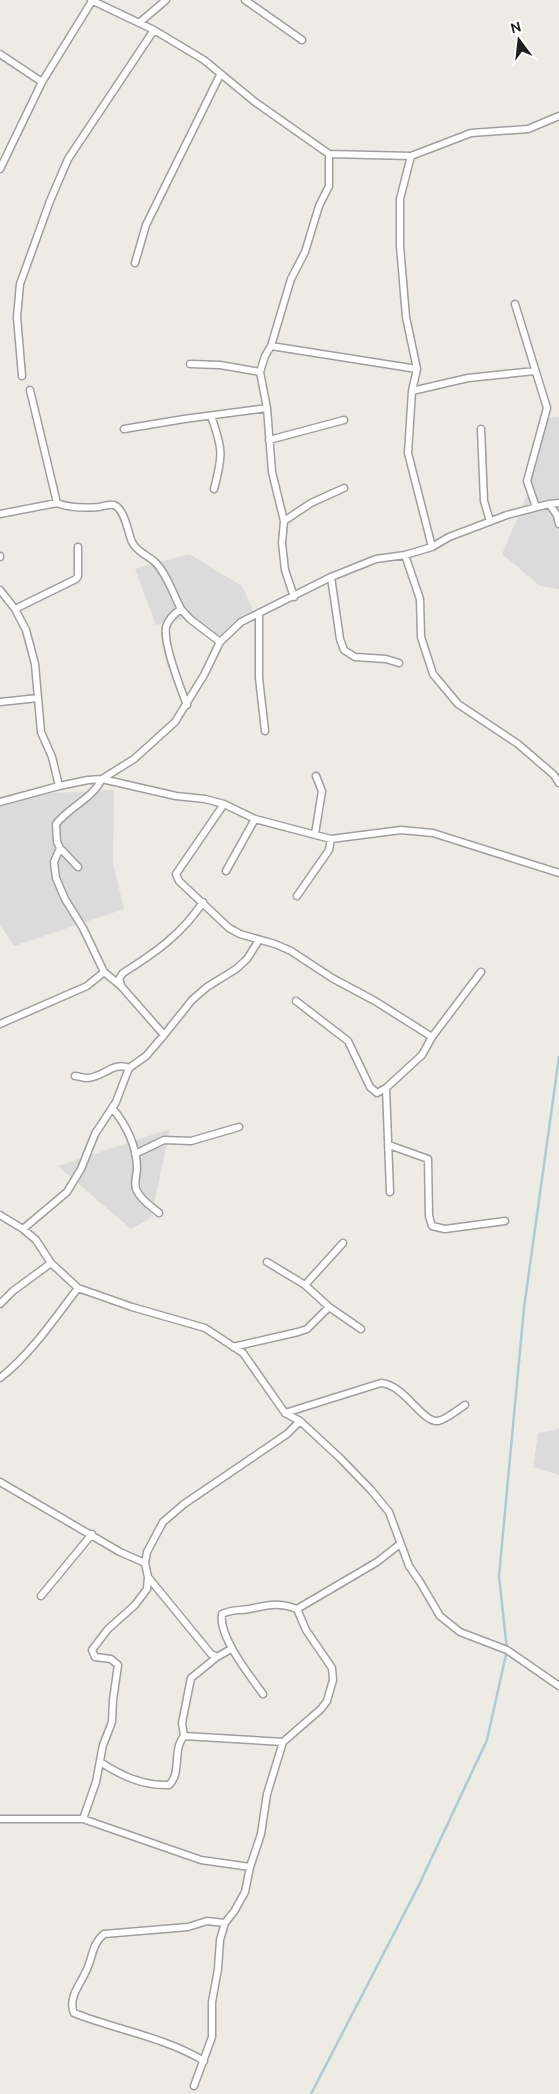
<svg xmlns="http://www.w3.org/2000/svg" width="559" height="2094" font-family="Ubuntu,sans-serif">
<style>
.residential{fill:#dcdbdb}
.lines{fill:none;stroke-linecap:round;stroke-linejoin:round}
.stream{stroke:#a9ccd7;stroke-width:2.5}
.minor-casing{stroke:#9f9f9f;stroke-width:9}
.minor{stroke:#fff;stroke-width:6}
</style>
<rect width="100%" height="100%" fill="#eeebe5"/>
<!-- residential -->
<path class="residential" d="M559 417V589L540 586 502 554 529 490 544 418Z
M189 554 242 586 253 610 237 619 218 637 192 617 156 625 135 569Z
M114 790 113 863 124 909 14 946 0 925V802L13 795Z
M170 1129 151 1218 131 1229 58 1166Z
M559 1429V1475L533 1467 538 1433Z"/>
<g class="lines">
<!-- stream -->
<path class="stream" d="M311 2094 419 1885 487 1740 507 1650 499 1576 524 1308 559 1057"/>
<!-- minor casing -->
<g class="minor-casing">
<path id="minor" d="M91 0 154 30 204 60 255 102 329 154V186L319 206 305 252 291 279 271 346 265 356 260 372 267 408 272 472 284 521 282 543 285 570 294 597
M245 0 302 40
M139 23 166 0
M0 54 42 82
M329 154 411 156 471 133 528 129 559 116
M411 156 400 199V246L406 317 417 369 412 391 408 453 432 547
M0 169 42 82 92 1
M135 263 146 225 220 75
M515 304 547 408 527 481 536 507
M271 346 417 369
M190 364 220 365 260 372
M22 376 17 317 20 284 50 201 68 159 154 30
M30 390 57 503
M412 391 468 378 535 371
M211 416C223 449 223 455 214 489
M124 429 184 419 267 408
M481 429 484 501 490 521
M269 440 344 420
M549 504 557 515 559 524
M0 514 57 503C69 508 86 508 99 507 103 506 110 504 114 505 125 509 128 533 132 542 137 552 147 555 155 562 167 574 173 594 181 609 175 613 168 620 166 627 163 644 180 687 187 705
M284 521 311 503 344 488
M405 555 420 599 421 637 433 674 458 704 518 744 554 775 559 783
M0 556V557
M331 577 340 639 344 650 355 657 386 659 399 663
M0 590 15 609 26 630 35 664 41 732 52 757 59 786
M15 609 76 579 78 576V547
M181 609 190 619 220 642
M259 613V678L265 731
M0 702 38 698
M0 802 59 786 88 780 102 779 134 759 175 722 204 675 220 642 241 622 331 577 376 559 405 555 432 547 449 537 507 515 549 504 559 503
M224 804 176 874 179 881 229 928 240 934 275 944 291 951 332 978 375 1001 432 1037
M315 834 322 791 316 776
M60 848 78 867
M226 871 255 819
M297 896 329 850 331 839
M121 985 119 979 123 973C155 953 182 934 203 902
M296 1001 348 1041 370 1087 377 1093 386 1088
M0 1024 87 986 104 972
M164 1035 192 1000 207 987 236 969 247 959 259 940
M75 1076C78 1076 83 1078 87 1078 103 1078 113 1061 129 1068
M112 1108C126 1124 137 1147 137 1168 137 1175 133 1185 137 1191 141 1200 152 1207 159 1213
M389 1145 428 1159 429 1216 432 1226 445 1229 505 1221
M135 1154 164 1140 191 1141 239 1127
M390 1192 386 1088 422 1055 432 1037 481 972
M0 1215 23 1229 36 1240 51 1263 78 1288 132 1307 205 1328 243 1353 285 1413 300 1421 340 1458 371 1490 389 1512 409 1566 420 1582 440 1616 460 1632 507 1650 559 1686
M23 1229 67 1192 81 1169 95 1134 116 1102 129 1068 146 1056 164 1035 121 986 104 972 83 928 65 899 56 878 54 862 60 848 57 842 56 824C69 807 92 799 102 779L176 796 205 799 224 804 255 819 331 839 401 830 433 833 559 873
M267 1262 305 1285 329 1307 361 1329
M305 1285 343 1243
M0 1304 13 1291 51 1263
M233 1347 298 1332 307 1329 329 1307
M0 1378C31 1354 54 1319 78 1288
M285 1413 381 1383C405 1385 422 1423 438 1421 447 1419 457 1410 465 1405
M0 1482 120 1552 145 1563
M148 1577 211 1654 217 1657 231 1649
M41 1596 92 1534
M263 1694C250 1676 218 1636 222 1614 232 1609 239 1611 249 1609 269 1605 277 1602 297 1609
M184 1736 182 1723 191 1678 217 1657
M100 1762C122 1776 143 1786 169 1785 182 1773 172 1750 184 1736L283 1742
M0 1819H83
M250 1867 201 1860 83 1819 96 1782 103 1745 112 1722 113 1700 118 1665 111 1659 95 1657 92 1650 108 1629 135 1605 147 1589 148 1577 145 1563 147 1552 163 1522 184 1504 287 1434 300 1421
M204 2061C164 2037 117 2030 74 2013 67 1998 82 1982 87 1969 93 1956 92 1944 104 1934L188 1927 207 1921 225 1923
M194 2086 212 2037V2002L218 1969 220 1940 225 1923 235 1910 245 1892 250 1867 261 1834 267 1794 283 1742 321 1709 327 1701 333 1680 332 1668 306 1630 297 1609 377 1562 400 1544"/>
</g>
<!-- minor -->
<use href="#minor" class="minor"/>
</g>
<!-- north arrow -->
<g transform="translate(519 40) rotate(345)" stroke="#ffffff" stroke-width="4" paint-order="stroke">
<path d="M0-4L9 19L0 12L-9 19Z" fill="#1e1e1e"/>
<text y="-8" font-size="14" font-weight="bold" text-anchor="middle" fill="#1e1e1e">N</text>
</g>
</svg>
